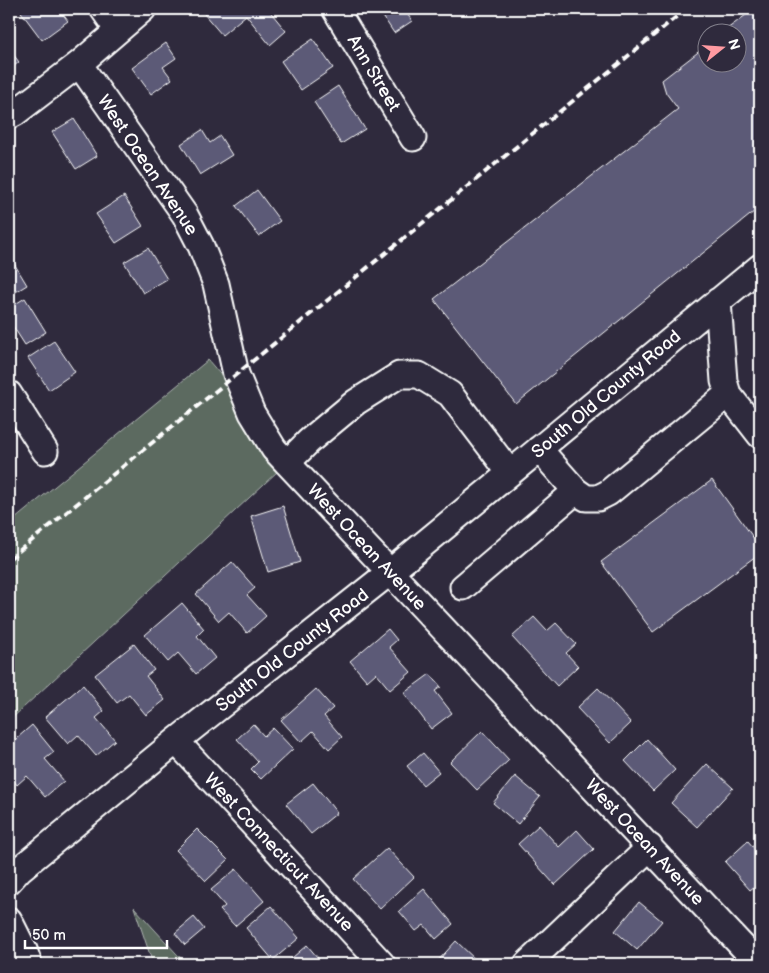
<svg xmlns="http://www.w3.org/2000/svg" width="769" height="973" font-family="'Balsamiq Sans',sans-serif">
<style>
.green{fill:#5b6a60;stroke:#adb4b0}
.building{fill:#5c5a77;stroke:#fff}
.lines{fill:none;stroke-linecap:round;stroke-linejoin:round}
.minor-casing{stroke:#fff;stroke-width:29}
.minor{stroke:#2f2a3d;stroke-width:25}
.rail{stroke:#fff;stroke-width:4;stroke-dasharray:8 4;stroke-linecap:butt}
.labels{text-anchor:middle;stroke-width:4;stroke-linejoin:round;paint-order:stroke}
.street-label{font-size:18px;fill:#fff;stroke:#2f2a3d}
</style>
<rect width="100%" height="100%" fill="#2f2a3d"/>
<filter id="ink" filterUnits="userSpaceOnUse"><feTurbulence type="fractalNoise" baseFrequency=".02" numOctaves="2"/><feDisplacementMap in="SourceGraphic" scale="10" xChannelSelector="R" yChannelSelector="G"/><feConvolveMatrix kernelMatrix="1 2 1 2 8 2 1 2 1" color-interpolation-filters="sRGB"/></filter>
<g filter="url(#ink)">
<!-- green -->
<path class="green" d="M208 360 292 458 9 721V524Z
M134 907 186 964H153Z"/>
<!-- building -->
<path class="building" d="M25 9H59L68 21 42 40 21 12Z
M210 9H268L286 31 270 45 246 15 222 35 204 14Z
M378 9H404L412 21 394 33Z
M754 9H760V207L516 404 434 299 678 109 666 93 662 80 706 46V62H736V32H723Z
M313 39 333 68 301 90 281 61Z
M166 43 176 58 163 67 172 79 151 94 132 68Z
M9 49 19 62 9 70Z
M338 86 365 129 341 144 314 102Z
M74 119 97 156 76 169 52 132Z
M202 130 210 143 220 136 232 155 200 175 181 144Z
M257 190 280 221 259 236 236 206Z
M124 196 143 226 116 243 96 214Z
M148 248 167 279 143 293 124 262Z
M9 255 27 285 9 296Z
M25 298 46 332 25 345 9 320V308Z
M54 341 75 372 49 390 28 358Z
M712 480 760 547V553L653 632 601 562Z
M283 506 300 562 268 572 251 516Z
M232 562 255 588 247 595 266 616 247 633 229 612 219 621 196 594Z
M182 603 204 629 197 636 215 658 196 674 178 653 168 662 145 635Z
M534 617 547 631 556 623 576 644 566 653 578 666 557 686 512 637Z
M388 629 397 640 389 647 411 672 390 690 376 673 367 681 350 661Z
M134 644 154 670 146 676 165 700 146 715 129 694 117 703 95 675Z
M430 674 441 687 435 691 452 713 431 729 404 693Z
M83 685 104 711 96 718 115 740 96 756 78 735 68 744 45 717Z
M598 688 631 723 610 743 577 708Z
M316 689 333 708 324 716 342 737 329 749 313 731 301 742 281 720Z
M253 724 264 736 273 728 293 749 261 779 251 769 258 762 237 739Z
M32 725 54 752 45 759 64 781 45 797 27 776 17 785 9 775V745Z
M482 731 509 760 477 790 450 762Z
M647 739 675 770 653 791 625 761Z
M423 753 439 772 423 785 407 766Z
M707 764 733 788 697 827 671 803Z
M515 776 540 797 518 824 493 803Z
M313 783 337 813 311 834 286 804Z
M539 825 559 847 577 830 594 849 555 885 518 844Z
M197 829 228 860 206 881 176 850Z
M748 841 760 855V882L750 890 725 862Z
M387 848 414 877 380 909 353 879Z
M236 869 264 901 235 926 220 910 225 906 211 890Z
M424 889 453 924 436 939 424 925 416 931 399 911Z
M639 902 662 921 637 950 615 931Z
M271 906 299 938 273 960 246 928Z
M194 917 204 929 185 945 175 933Z
M456 941 480 964H435Z
M307 945 323 964H285Z"/>
<g class="lines">
<!-- minor casing -->
<g class="minor-casing">
<path id="minor" d="M103 9 117 29
M335 9 413 138
M79 64 185 215 201 246 216 284 236 374 252 413 274 449 759 964
M9 116 15 113 79 64 143 9
M718 301 724 381 728 394 760 435
M9 394 45 451
M539 449 576 491 586 498H598L608 493 728 394
M287 463 309 441 356 402 399 375H419L450 394 510 473
M463 587 576 491
M176 741 382 964
M9 881 20 869 176 741 390 572 760 267
M9 920 24 950 29 964
M527 964 650 847"/>
</g>
<!-- minor -->
<use href="#minor" class="minor"/>
<!-- rail -->
<path class="rail" d="M9 559 686 9"/>
</g>
</g>
<g class="labels">
<!-- street labels -->
<g class="street-label">
<text transform="translate(374 73) rotate(59)" y="6">Ann Street</text>
<text transform="translate(148 165) rotate(56)" y="6">West Ocean Avenue</text>
<text transform="translate(606 394) rotate(-40)" y="6">South Old County Road</text>
<text transform="translate(367 547) rotate(47)" y="6">West Ocean Avenue</text>
<text transform="translate(292 650) rotate(-38)" y="6">South Old County Road</text>
<text transform="translate(645 842) rotate(47)" y="6">West Ocean Avenue</text>
<text transform="translate(279 852) rotate(47)" y="6">West Connecticut Avenue</text>
</g>
</g>
<!-- margin -->
<rect width="769" height="973" fill="none" stroke="#2f2a3d" stroke-width="30"/>
<rect x="15" y="15" width="739" height="943" fill="none" stroke="#fff" stroke-width="2" filter="url(#ink)"/>
<!-- north arrow -->
<g transform="translate(722 48) rotate(73)"><circle r="24" fill="#2f2a3d" stroke="#827f8b"/>
<path d="M0-4L9 19L0 12L-9 19Z" fill="#ff9aa2"/>
<text y="-8" font-size="14" font-weight="bold" text-anchor="middle" fill="#ffffff">N</text>
</g>
<!-- scale -->
<path d="M25 940v8h142v-8" fill="none" stroke="#ffffff" stroke-width="2.5"/>
<text x="32" y="940" font-size="15" fill="#ffffff" stroke="#2f2a3d" stroke-width="4" paint-order="stroke">50 m</text>
</svg>
